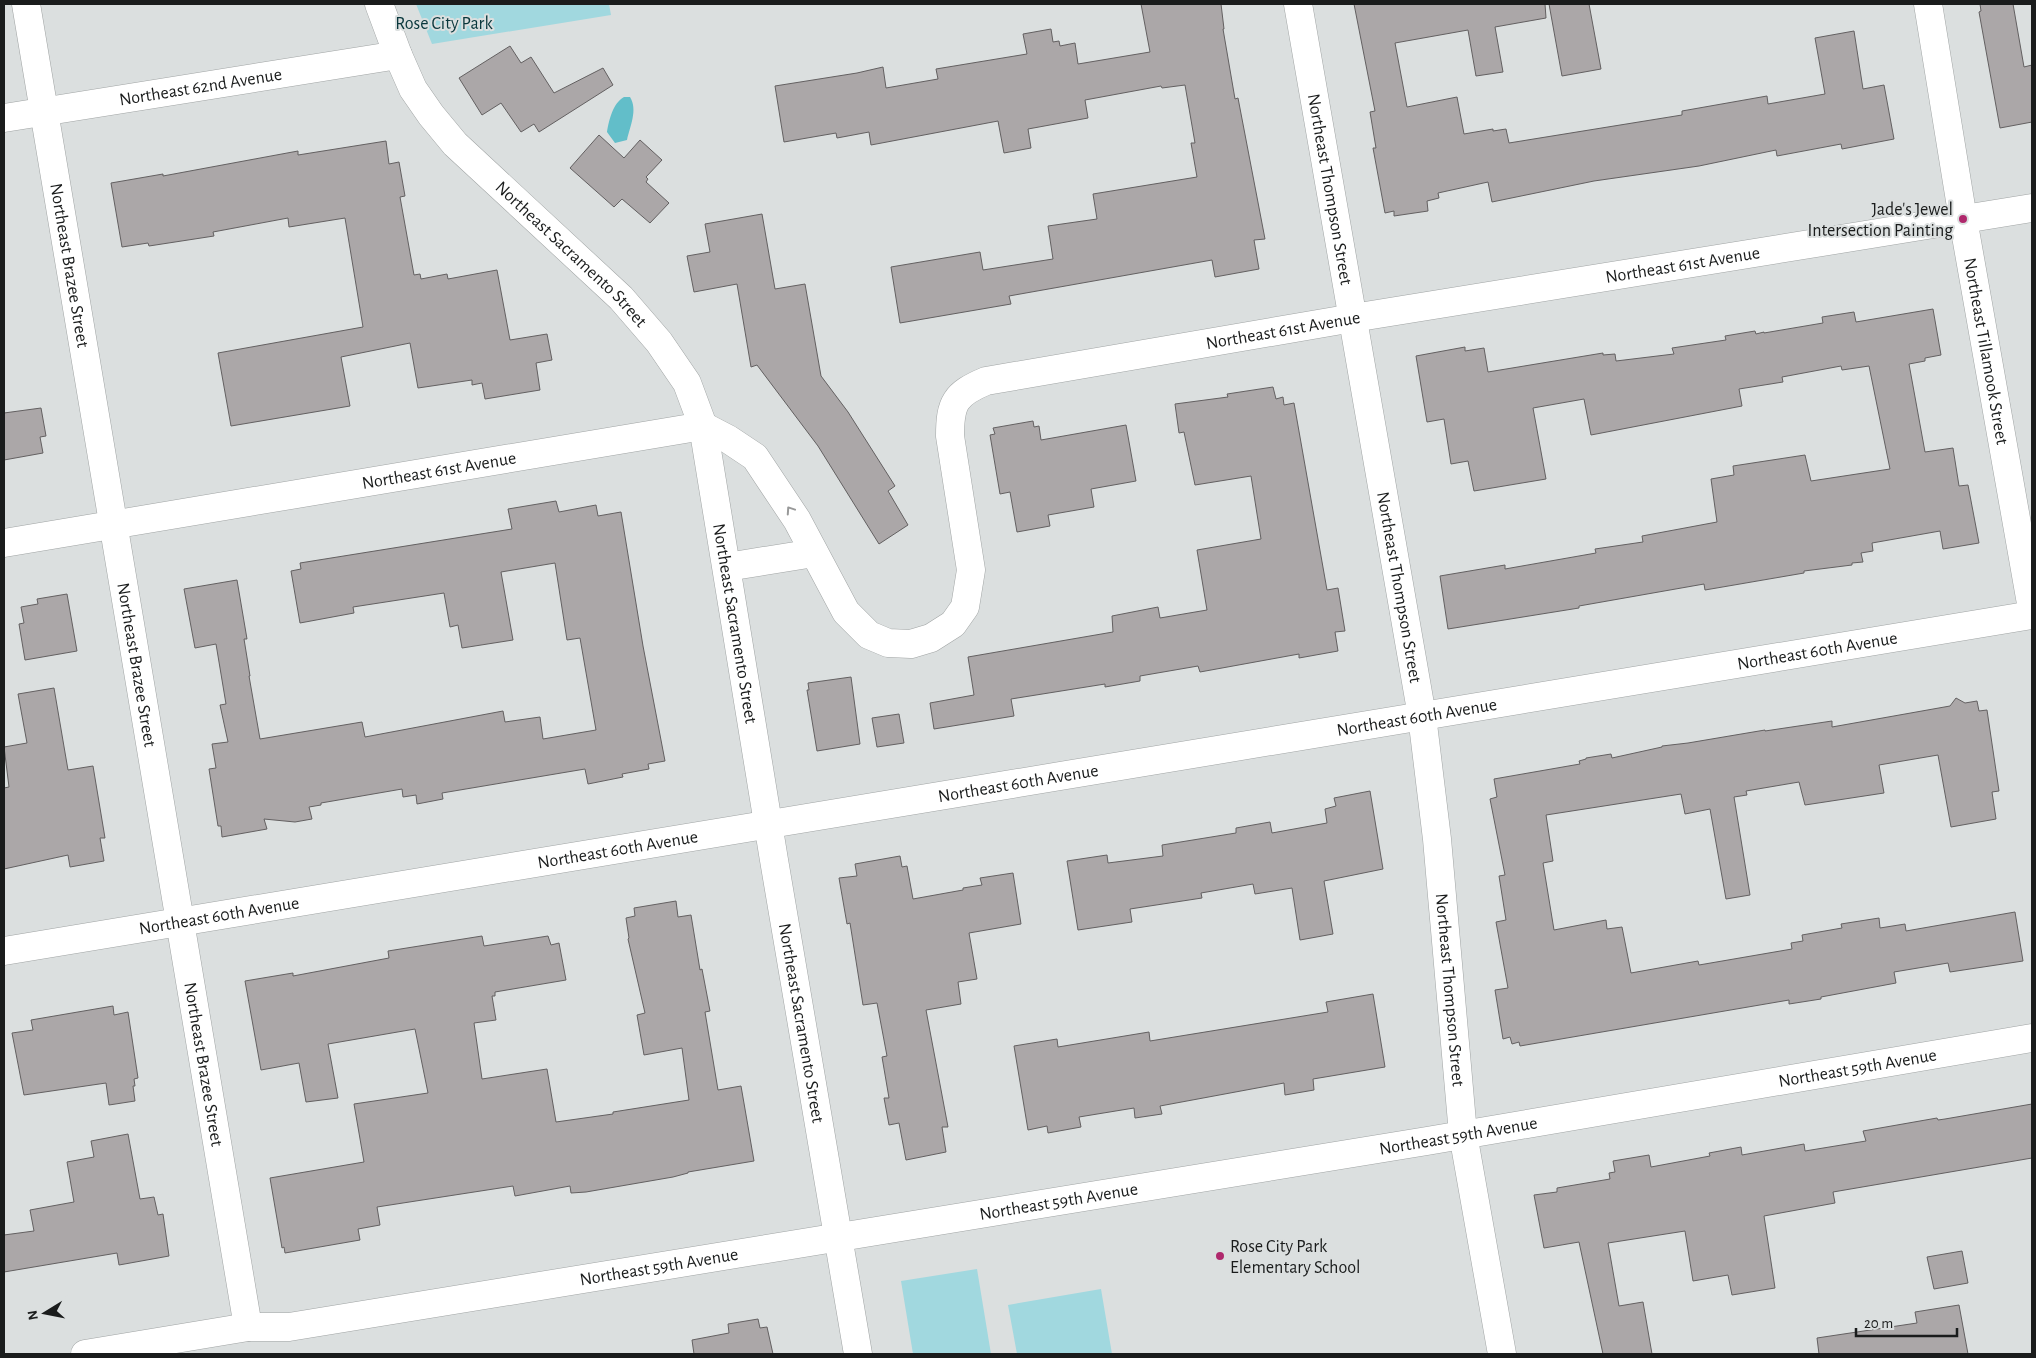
<svg xmlns="http://www.w3.org/2000/svg" width="2036" height="1358" font-family="'Alegreya Sans',sans-serif">
<style>
.green{fill:#a1d8df}
.water{fill:#62bec9}
.building{fill:#aba7a8;stroke:#636061}
.lines{fill:none;stroke-linecap:round;stroke-linejoin:round}
.minor-casing{stroke:#a0a4a4;stroke-width:29}
.minor{stroke:#fff;stroke-width:28}
.oneway{stroke:#989999}
.poi-dot{fill:#af286c;stroke:#dbdfdf;stroke-width:2}
.labels{text-anchor:middle;stroke-width:4;stroke-linejoin:round;paint-order:stroke}
.park-label{font-size:18px;fill:#09373c;stroke:#dbdfdf}
.street-label{font-size:18px;fill:#1a1c1c;stroke:#dbdfdf}
.poi-label{font-size:18px;fill:#1a1c1c;stroke:#dbdfdf;text-anchor:end}
</style>
<rect width="100%" height="100%" fill="#dbdfdf"/>
<!-- green -->
<path class="green" d="M416 4H609L611 15 432 44Z
M977 1269 991 1354H913L901 1281Z
M1101 1289 1112 1354H1017L1008 1305Z"/>
<!-- water -->
<path class="water" d="M624 97H630C638 110 630 126 627 140L615 143 607 132C609 120 613 103 624 97Z"/>
<!-- building -->
<path class="building" d="M1141 4H1221L1224 29H1223L1235 99 1238 98 1265 239 1254 240 1259 269 1215 277 1212 260 1009 296 1011 304 900 323 891 267 980 252 983 270 1053 259 1048 226 1097 219 1093 194 1197 177 1191 143H1195L1185 85 1162 88 1161 86 1085 100 1088 118 1028 129 1031 148 1004 153 998 121 871 145 869 132 837 138 836 133 784 142 775 86 857 73 883 67 886 88 938 79 936 69 1027 54 1023 34 1051 29 1053 42 1059 41 1060 46 1075 43 1078 64 1150 52Z
M1354 4H1545L1546 18 1495 27 1503 72 1476 76 1468 30 1395 43 1407 107 1457 97 1464 134 1493 129V131L1506 129 1509 143 1682 115V111L1767 96 1768 104 1825 94 1815 38 1854 31 1863 89 1884 85 1894 139 1842 149 1841 144 1777 156 1776 150 1699 166 1594 181 1492 202 1488 182 1438 193 1439 198 1427 201 1428 211 1394 216V211L1385 213 1373 148H1376L1370 112 1375 111Z
M1549 4H1589L1601 69 1562 76Z
M1980 4H2013L2024 67 2032 65V122L2000 128 1979 12 1981 11Z
M510 46 521 63 531 57 554 93 603 68 613 85 539 132 534 124 521 132 501 103 482 115 459 78Z
M599 135 624 158 640 140 662 160 646 177 648 179 646 182 669 203 650 223 622 199 614 207 570 168Z
M386 141 389 164 399 162 405 196 400 197 414 275 420 274 421 279 447 274 448 279 497 270 510 340 547 334 552 360 536 363 540 390 485 399 482 383 472 385V380L418 388 410 343 341 357 350 406 231 426 218 353 363 327 345 218 289 227 288 218 213 232 214 236 149 246 148 243 122 247 111 183 163 174V176L298 151V155Z
M762 214 775 289 805 284 821 376 848 412 895 486 888 491 908 525 879 544 818 446 757 365 751 367 737 284 694 292 687 256 710 252 705 224Z
M1933 309 1941 355 1925 358V361L1909 364 1925 452 1953 448 1959 486 1968 485 1979 543 1943 549 1940 531 1872 543 1873 551 1861 553 1863 562 1852 563V565L1804 571V573L1705 590 1704 584 1579 606V608L1448 629 1440 576 1505 565V569L1596 553 1595 549 1643 542 1642 536 1717 522 1711 479 1734 475 1733 466 1805 455 1811 481 1890 469 1869 366 1842 370 1841 366 1782 377 1783 382 1739 389 1742 406 1591 435 1584 399 1533 408 1546 479 1474 491 1468 461 1451 464 1444 419 1427 422 1416 356 1465 347V351L1484 348 1488 372 1603 353V355L1615 354 1616 361 1674 354 1672 348 1726 340 1725 336 1755 331 1756 334 1764 332V333L1823 323 1822 317 1854 312 1856 322Z
M1273 387 1276 399 1283 397 1284 405 1294 403 1327 590 1338 588 1345 631 1335 632 1338 651 1299 658V654L1200 672 1198 666 1140 676V681L1105 687V684L1011 699 1014 716 934 729 930 703 974 695 968 657 1113 632 1112 616 1158 607 1160 618 1207 610 1197 550 1261 539 1251 476 1195 485 1184 432 1179 433 1175 404 1228 397 1227 394Z
M41 408 46 436 40 437 43 453 4 460V413Z
M1033 421 1034 427 1039 426 1041 440 1126 425 1136 481 1091 489 1094 507 1048 515 1050 526 1017 532 1010 492 1000 494 990 435 995 434 993 428Z
M556 501 559 512 596 505 598 516 621 512 643 646 665 761 648 764 649 769 622 774 623 777 588 784 585 769 442 793 443 799 417 804 416 795 403 797 402 789 321 803V805L309 807 312 819 295 822 264 819 267 829 222 837 221 826H218L209 769 216 768 212 744 228 742 220 705 226 704 216 644 195 648 184 589 237 580 247 639H244L250 676H249L260 739 362 722 365 737 503 711 505 722 540 717 543 739 596 730 580 638 567 640 555 563 501 572 513 640 462 648 458 625 450 627 444 593 353 607 354 613 300 623 291 571 301 569 300 563 512 529 508 509Z
M67 594 77 651 25 660 19 624 24 623 21 607 38 604 37 599Z
M851 677 860 744 817 751 807 690H809L808 683Z
M54 688 68 770 93 766 105 838H100L104 861 70 867 68 855 4 869V788L9 787 4 747 27 743 18 694Z
M1956 698 1965 703 1977 701 1979 711 1987 710 1999 791 1992 792 1996 819 1951 827 1938 755 1879 765 1884 793 1805 805 1799 782 1746 791 1747 795 1734 797 1750 895 1726 899 1710 809 1685 814 1681 794 1546 815 1553 861 1543 863 1554 930 1606 920 1607 929 1622 927 1631 973 1698 961 1699 965 1792 949 1791 943 1803 941 1802 935 1842 928 1841 924 1879 918 1880 928 1905 924 1906 931 2015 912 2023 961 1950 972 1948 963 1894 972 1896 983 1821 997V999L1789 1004V1000L1520 1046 1519 1042 1512 1044 1510 1037 1503 1039 1495 990 1508 988 1496 922 1506 920 1499 876 1505 875 1490 799 1497 797 1494 779 1580 764 1579 761 1586 759V758L1611 754 1612 758 1662 747V746L1688 743 1765 730V731L1832 721V727L1950 706Z
M899 714 904 743 877 747 872 718Z
M1370 791 1383 869 1324 881 1333 934 1300 940 1292 888 1255 894 1253 884 1201 893 1202 898 1130 909 1132 922 1078 930 1067 861 1107 855 1108 863 1163 856 1162 845 1236 833V828L1270 822 1272 833 1327 823 1325 809 1336 806 1334 798Z
M900 856 902 867 907 866 913 899 963 890V888L982 885 980 878 1013 873 1021 924 969 933 977 979 958 982 961 1004 926 1010 948 1127H942L946 1152 906 1160 899 1123 889 1125 884 1098H889L882 1057 887 1056 877 1003 863 1005 850 923 847 924 839 878 857 876 855 864Z
M676 901 678 917 691 915 700 970 702 969 710 1011 705 1012 718 1090 741 1086 754 1161 688 1172V1173L673 1177 586 1192 571 1193 570 1186 515 1196 513 1186 377 1207 380 1225 358 1229 360 1240 285 1253 284 1247 282 1248 270 1178 364 1162 354 1104 428 1093 415 1029 328 1044 338 1098 306 1102 299 1063 261 1070 245 981 293 973V976L389 958 388 951 482 936 484 946 548 936 551 945 559 943 566 980 495 992V996H492L496 1020 474 1023 482 1079 547 1069 556 1122 613 1114V1112L689 1100 682 1048 644 1055 637 1015 645 1013 628 939 629 938 626 918 635 916 634 908Z
M1373 994 1385 1067 1313 1079 1314 1090 1285 1095 1284 1083 1160 1106 1162 1114 1135 1118 1134 1108 1079 1117 1081 1127 1048 1133 1047 1126 1028 1130 1014 1046 1057 1039 1058 1047 1149 1032 1150 1041 1328 1012 1326 1002Z
M113 1006 114 1015 128 1012 138 1078 134 1079 135 1086H133L135 1101 109 1105 106 1083 24 1095 12 1033 33 1030 31 1020Z
M2032 1104V1158L1833 1192 1835 1203 1764 1216 1775 1288 1732 1295 1728 1275 1693 1281 1685 1231 1608 1243 1619 1306 1643 1302 1652 1354H1603L1579 1242 1544 1248 1534 1195 1557 1192V1188L1610 1179 1609 1173 1615 1172 1613 1161 1649 1155 1651 1167 1710 1156 1709 1153 1741 1147 1742 1155 1804 1144 1805 1151 1866 1141 1863 1131 1937 1118 1938 1120 1945 1119Z
M128 1134 140 1199 154 1197 158 1215 163 1214 169 1256 119 1265 117 1253 4 1272V1235L34 1231 30 1210 74 1202 67 1162 94 1157 91 1141Z
M1962 1251 1968 1283 1934 1289 1927 1257Z
M1959 1305 1968 1354H1819L1817 1338 1917 1323 1915 1312Z
M758 1319 760 1328 767 1327 773 1354H694L692 1340 729 1333 728 1324Z"/>
<g class="lines">
<!-- minor casing -->
<g class="minor-casing">
<g id="minor">
<path id="s1" d="M26 4 248 1327"/>
<path id="s2" d="M379 4 398 55 413 89 431 115 455 144 621 298 659 342 687 383 703 426 774 860 858 1354"/>
<path id="s3" d="M1298 4 1422 716 1437 839 1463 1134 1502 1354"/>
<path id="s4" d="M1928 4 1963 219 2032 609"/>
<path id="s5" d="M4 118 398 55"/>
<path id="s6" d="M4 543 703 426 728 439 755 457 797 520 846 612 869 635 888 643 911 644 931 638 953 624 965 607 971 570 950 436C950 403 955 394 986 381L1353 318 2032 208"/>
<path d="M727 567 814 553"/>
<path id="s7" d="M4 951 2032 615"/>
<path id="s8" d="M85 1354 248 1327H289L1427 1141 2032 1038"/>
</g>
</g>
<!-- minor -->
<use href="#minor" class="minor"/>
</g>
<!-- one-way arrows -->
<defs><path id="oneway-chevron" d="M-2-3.5L2.5 0L-2 3.5" fill="none" stroke-width="1.6" stroke-linecap="round" stroke-linejoin="round" transform="scale(1.25)"/></defs>
<use class="oneway" href="#oneway-chevron" transform="translate(790 510) rotate(-124)"/>
<!-- markers -->
<g class="poi-dot">
<circle cx="1963" cy="219" r="5"/>
<circle cx="1220" cy="1256" r="5"/>
</g>
<g class="labels">
<!-- park labels -->
<g class="park-label">
<text x="444" y="29">Rose City Park</text>
</g>
<!-- street labels -->
<g class="street-label">
<text dy="6" stroke="none"><textPath href="#s5" startOffset="199">Northeast 62nd Avenue</textPath></text>
<text dy="6" stroke="none"><textPath href="#s3" startOffset="188">Northeast Thompson Street</textPath></text>
<text dy="6" stroke="none"><textPath href="#s2" startOffset="321">Northeast Sacramento Street</textPath></text>
<text dy="6" stroke="none"><textPath href="#s6" startOffset="2045">Northeast 61st Avenue</textPath></text>
<text dy="6" stroke="none"><textPath href="#s1" startOffset="265">Northeast Brazee Street</textPath></text>
<text dy="6" stroke="none"><textPath href="#s6" startOffset="1640">Northeast 61st Avenue</textPath></text>
<text dy="6" stroke="none"><textPath href="#s4" startOffset="352">Northeast Tillamook Street</textPath></text>
<text dy="6" stroke="none"><textPath href="#s6" startOffset="441">Northeast 61st Avenue</textPath></text>
<text dy="6" stroke="none"><textPath href="#s3" startOffset="592">Northeast Thompson Street</textPath></text>
<text dy="6" stroke="none"><textPath href="#s2" startOffset="741">Northeast Sacramento Street</textPath></text>
<text dy="6" stroke="none"><textPath href="#s7" startOffset="1838">Northeast 60th Avenue</textPath></text>
<text dy="6" stroke="none"><textPath href="#s1" startOffset="670">Northeast Brazee Street</textPath></text>
<text dy="6" stroke="none"><textPath href="#s7" startOffset="1432">Northeast 60th Avenue</textPath></text>
<text dy="6" stroke="none"><textPath href="#s7" startOffset="1028">Northeast 60th Avenue</textPath></text>
<text dy="6" stroke="none"><textPath href="#s7" startOffset="622">Northeast 60th Avenue</textPath></text>
<text dy="6" stroke="none"><textPath href="#s7" startOffset="218">Northeast 60th Avenue</textPath></text>
<text dy="6" stroke="none"><textPath href="#s3" startOffset="998">Northeast Thompson Street</textPath></text>
<text dy="6" stroke="none"><textPath href="#s2" startOffset="1146">Northeast Sacramento Street</textPath></text>
<text dy="6" stroke="none"><textPath href="#s1" startOffset="1075">Northeast Brazee Street</textPath></text>
<text dy="6" stroke="none"><textPath href="#s8" startOffset="1796">Northeast 59th Avenue</textPath></text>
<text dy="6" stroke="none"><textPath href="#s8" startOffset="1391">Northeast 59th Avenue</textPath></text>
<text dy="6" stroke="none"><textPath href="#s8" startOffset="986">Northeast 59th Avenue</textPath></text>
<text dy="6" stroke="none"><textPath href="#s8" startOffset="581">Northeast 59th Avenue</textPath></text>
</g>
<!-- poi labels -->
<g class="poi-label">
<text x="1953" y="215">Jade's Jewel<tspan x="1953" dy="21">Intersection Painting</tspan></text>
<text x="1230" y="1252" text-anchor="start">Rose City Park<tspan x="1230" dy="21">Elementary School</tspan></text>
</g>
</g>
<!-- border -->
<rect width="2036" height="1358" fill="none" stroke="#1a1c1c" stroke-width="10"/>
<!-- north arrow -->
<g transform="translate(45 1313) rotate(260)" stroke="#dbdfdf" stroke-width="4" paint-order="stroke">
<path d="M0-4L9 19L0 12L-9 19Z" fill="#1a1c1c"/>
<text y="-8" font-size="14" font-weight="bold" text-anchor="middle" fill="#1a1c1c">N</text>
</g>
<!-- scale -->
<path d="M1856 1328v8h101v-8" fill="none" stroke="#1a1c1c" stroke-width="2.5"/>
<text x="1864" y="1328" font-size="15" fill="#1a1c1c" stroke="#dbdfdf" stroke-width="4" paint-order="stroke">20 m</text>
</svg>
